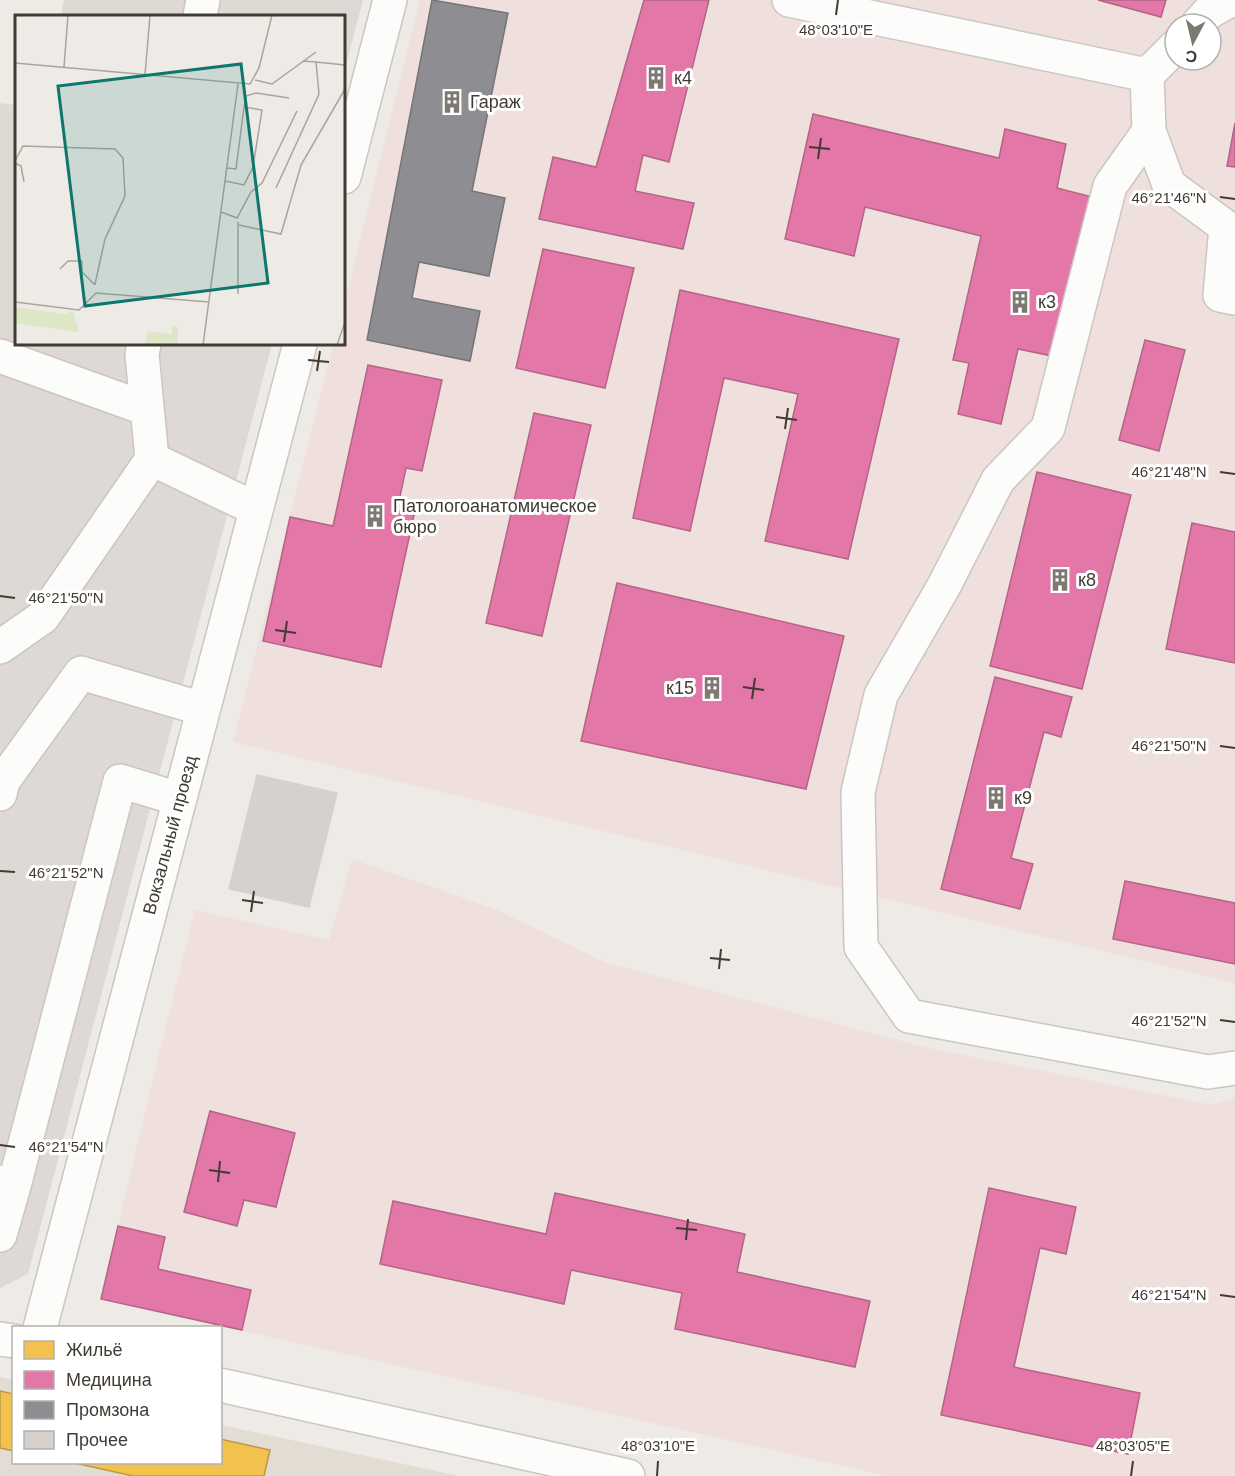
<svg xmlns="http://www.w3.org/2000/svg" width="1235" height="1476" font-family="Helvetica,sans-serif">
<style>
.residential{fill:#e2dcd3}
.industrial{fill:#ded9d4}
.medical{fill:#f0e0dd;fill-rule:evenodd}
.homes{fill:#f2c14e;stroke:#bd9946;stroke-width:1.5}
.health{fill:#e377a8;stroke:#b36585;stroke-width:1.5}
.industry{fill:#8d8d92;stroke:#767476;stroke-width:1.5}
.building{fill:#d6d1cd;stroke:#d6d1cc;stroke-width:1.5}
.lines{fill:none;stroke-linecap:round;stroke-linejoin:round}
.minor-casing{stroke:#cac6c2;stroke-width:36}
.minor{stroke:#fcfcfb;stroke-width:33}
.ticks{fill:none;stroke:#423b33;stroke-width:2}
.labels{text-anchor:middle;stroke-width:6;stroke-linejoin:round;paint-order:stroke}
.poi-label{font-size:18px;fill:#423b33;stroke:#fff;text-anchor:start}
.street-label{font-size:18px;fill:#423b33;stroke:#fff}
.inset-road{fill:none;stroke:#a9a49e;stroke-width:1.5}
.view{fill:#0f766e;fill-opacity:0.15;stroke:#0f766e;stroke-width:3}
.inset-edge{fill:none;stroke:#423b33;stroke-width:3}
.ticks-label{font-size:15px;text-anchor:middle;fill:#423b33;stroke:#fff;stroke-width:6;stroke-linejoin:round;paint-order:stroke}
</style>
<rect width="100%" height="100%" fill="#eeeae6"/>
<!-- residential -->
<path class="residential" d="M0 1377 13 1380 14 1462H220L221 1425 459 1476H0Z"/>
<!-- industrial -->
<path class="industrial" d="M64 0H363L344 73V16H61Z
M0 103 16 105V344H272L28 1274 0 1288Z"/>
<!-- medical -->
<path class="medical" d="M420 0H1235V983L233 742 333 344H344V304ZM1175 24H1211V60H1175Z
M352 859 495 909 607 963 924 1047 1212 1105 1235 1097V1476H887L101 1299 152 1082 195 910 329 940Z"/>
<!-- homes -->
<path class="homes" d="M0 1391 14 1394V1451L0 1448Z
M220 1439 270 1450 264 1476H133L70 1462H220Z"/>
<!-- health -->
<path class="health" d="M644 0H709L669 162 643 155 635 191 694 203 683 249 539 219 553 157 596 167Z
M1098 0H1166L1161 17Z
M813 114 999 158 1005 129 1066 144 1057 188 1096 198 1062 358 1018 349 1001 424 958 414 969 363 953 360 981 236 865 207 854 256 785 239Z
M1235 123V167L1227 166Z
M543 249 634 268 605 388 516 368Z
M680 290 899 339 848 559 765 541 798 394 724 378 690 531 633 518Z
M1145 340 1185 350 1159 451 1119 440Z
M368 365 442 380 422 471 406 468 397 511 414 515 381 667 263 641 290 517 333 526Z
M534 413 591 425 542 636 486 623Z
M1037 472 1131 495 1082 689 990 666Z
M1192 523 1235 532V663L1166 649Z
M617 583 844 636 806 789 581 741Z
M995 677 1072 697 1061 737 1044 732 1011 858 1033 864 1020 909 941 889Z
M1125 881 1235 903V964L1113 939Z
M210 1111 295 1133 276 1207 244 1200 237 1226 184 1212Z
M989 1188 1076 1207 1066 1254 1040 1248 1014 1367 1140 1393 1128 1454 941 1415Z
M555 1193 745 1234 737 1272 870 1301 855 1367 675 1329 682 1293 571 1270 564 1304 380 1264 393 1201 546 1234Z
M118 1226 165 1237 158 1269 251 1290 242 1330 101 1299Z"/>
<!-- industry -->
<path class="industry" d="M432 0 508 13 472 191 505 198 489 276 419 262 412 298 480 311 470 361 367 340Z"/>
<!-- building -->
<path class="building" d="M257 775 337 793 309 907 229 889Z"/>
<g class="lines">
<!-- minor casing -->
<g class="minor-casing">
<path id="minor" d="M789 0 1147 75 1175 47
M200 16 203 0
M1198 24 1209 12 1231 0
M1147 75 1149 131 1169 185 1226 227 1220 295 1235 298
M1149 131 1110 186 1048 428 998 480 944 586 881 695 858 792 861 947 909 1016 1208 1072 1235 1068
M344 177 390 0
M144 344 142 354 152 459
M0 356 147 409
M0 647 43 617 152 459 256 509
M0 794 3 781 81 673 203 709
M0 1182 14 1186 0 1235
M14 1186 120 781 179 799
M40 1328 300 344
M0 1339 14 1341
M220 1385 628 1476"/>
</g>
<!-- minor -->
<use href="#minor" class="minor"/>
</g>
<!-- ticks -->
<path class="ticks" d="M836 15 838 0M809 147 830 149M818 159 821 138M1220 197 1235 199M308 360 329 362M317 371 320 351M776 417 797 420M785 429 788 408M1220 472 1235 474M0 596 15 598M275 630 296 633M284 642 287 621M743 687 764 690M752 699 755 678M1220 746 1235 748M0 871 15 872M242 900 263 903M251 912 254 891M710 958 730 960M719 969 721 949M1220 1020 1235 1022M0 1145 15 1147M209 1170 230 1173M218 1182 220 1161M676 1228 697 1230M686 1240 688 1219M1220 1295 1235 1297M657 1476 658 1461M1131 1476 1133 1461"/>
<!-- icons -->
<defs>
<g id="building-bare" transform="scale(1.8)"><path d="M-4-6H4V6H1V3H-1V6H-4ZM-2.5-4.3h1.7v1.8h-1.7ZM.8-4.3h1.7v1.8H.8ZM-2.5-1h1.7V.8h-1.7ZM.8-1h1.7V.8H.8Z" fill="#7e7872" stroke="#fff" stroke-width="2.5" paint-order="stroke"/></g>
</defs>
<g fill-rule="evenodd">
<use href="#building-bare" x="656" y="78"/>
<use href="#building-bare" x="452" y="102"/>
<use href="#building-bare" x="1020" y="302"/>
<use href="#building-bare" x="375" y="516"/>
<use href="#building-bare" x="1060" y="580"/>
<use href="#building-bare" x="712" y="688"/>
<use href="#building-bare" x="996" y="798"/>
</g>
<g class="labels">
<!-- poi labels -->
<g class="poi-label">
<text x="674" y="84">к4</text>
<text x="470" y="108">Гараж</text>
<text x="1038" y="308">к3</text>
<text x="393" y="512">Патологоанатомическое<tspan x="393" dy="21">бюро</tspan></text>
<text x="1078" y="586">к8</text>
<text x="694" y="694" text-anchor="end">к15</text>
<text x="1014" y="804">к9</text>
</g>
<!-- street labels -->
<g class="street-label">
<text transform="translate(170 835) rotate(-75)" y="6">Вокзальный проезд</text>
</g>
</g>
<!-- overview -->
<g transform="translate(15 15)">
<rect width="330" height="330" fill="#eeeae6"/>
<path d="M0 292 49 299 58 296 64 317 0 308ZM157 311 163 313V330H130L133 316 157 319Z" fill="#dde7c6"/>
<path class="inset-road" d="M301 47 330 50M0 48 235 69 244 53 257 0M49 52 53 0M130 60 135 0M240 65 257 69 301 37M0 146 8 131 100 134 108 143 110 181 90 224 80 269M0 148 6 151 9 167M212 153 221 154 229 92M210 166 229 170 238 152 247 95 229 92 231 81 241 78 274 83M261 173 304 79 301 47 288 46M206 197 222 203 236 177 247 168 282 96M224 210 266 219 286 150 330 74M45 254 53 246H67V257L80 270M223 279V207M0 287 64 295 81 278 194 287M188 330 223 69M322 330 330 307"/>
<path class="view" d="M226 49 253 268 70 291 43 71Z"/>
<rect width="330" height="330" class="inset-edge"/>
</g>
<g class="ticks-label">
<text x="836" y="35">48°03'10"E</text>
<text x="1169" y="203">46°21'46"N</text>
<text x="1169" y="477">46°21'48"N</text>
<text x="66" y="603">46°21'50"N</text>
<text x="1169" y="751">46°21'50"N</text>
<text x="66" y="878">46°21'52"N</text>
<text x="1169" y="1026">46°21'52"N</text>
<text x="66" y="1152">46°21'54"N</text>
<text x="1169" y="1300">46°21'54"N</text>
<text x="658" y="1451">48°03'10"E</text>
<text x="1133" y="1451">48°03'05"E</text>
</g>
<!-- legend -->
<rect x="12" y="1326" width="210" height="138" fill="#ffffff" stroke="#b3b1ad" stroke-width="1.5"/>
<rect x="24" y="1341" width="30" height="18" fill="#f2c14e" stroke="#b3b1ad" stroke-width="1.5"/>
<text x="66" y="1356" font-size="18" fill="#423b33">Жильё</text>
<rect x="24" y="1371" width="30" height="18" fill="#e377a8" stroke="#b3b1ad" stroke-width="1.5"/>
<text x="66" y="1386" font-size="18" fill="#423b33">Медицина</text>
<rect x="24" y="1401" width="30" height="18" fill="#8d8d92" stroke="#b3b1ad" stroke-width="1.5"/>
<text x="66" y="1416" font-size="18" fill="#423b33">Промзона</text>
<rect x="24" y="1431" width="30" height="18" fill="#d6d1cd" stroke="#b3b1ad" stroke-width="1.5"/>
<text x="66" y="1446" font-size="18" fill="#423b33">Прочее</text>
<!-- north arrow -->
<g transform="translate(1193 42) rotate(187)"><circle r="28" fill="#ffffff" stroke="#b3b1ad" stroke-width="1.5"/>
<path d="M0-4.5L10 22L0 15L-10 22Z" fill="#7e7872"/>
<text y="-9" font-size="16" font-weight="bold" text-anchor="middle" fill="#423b33">С</text>
</g>
</svg>
